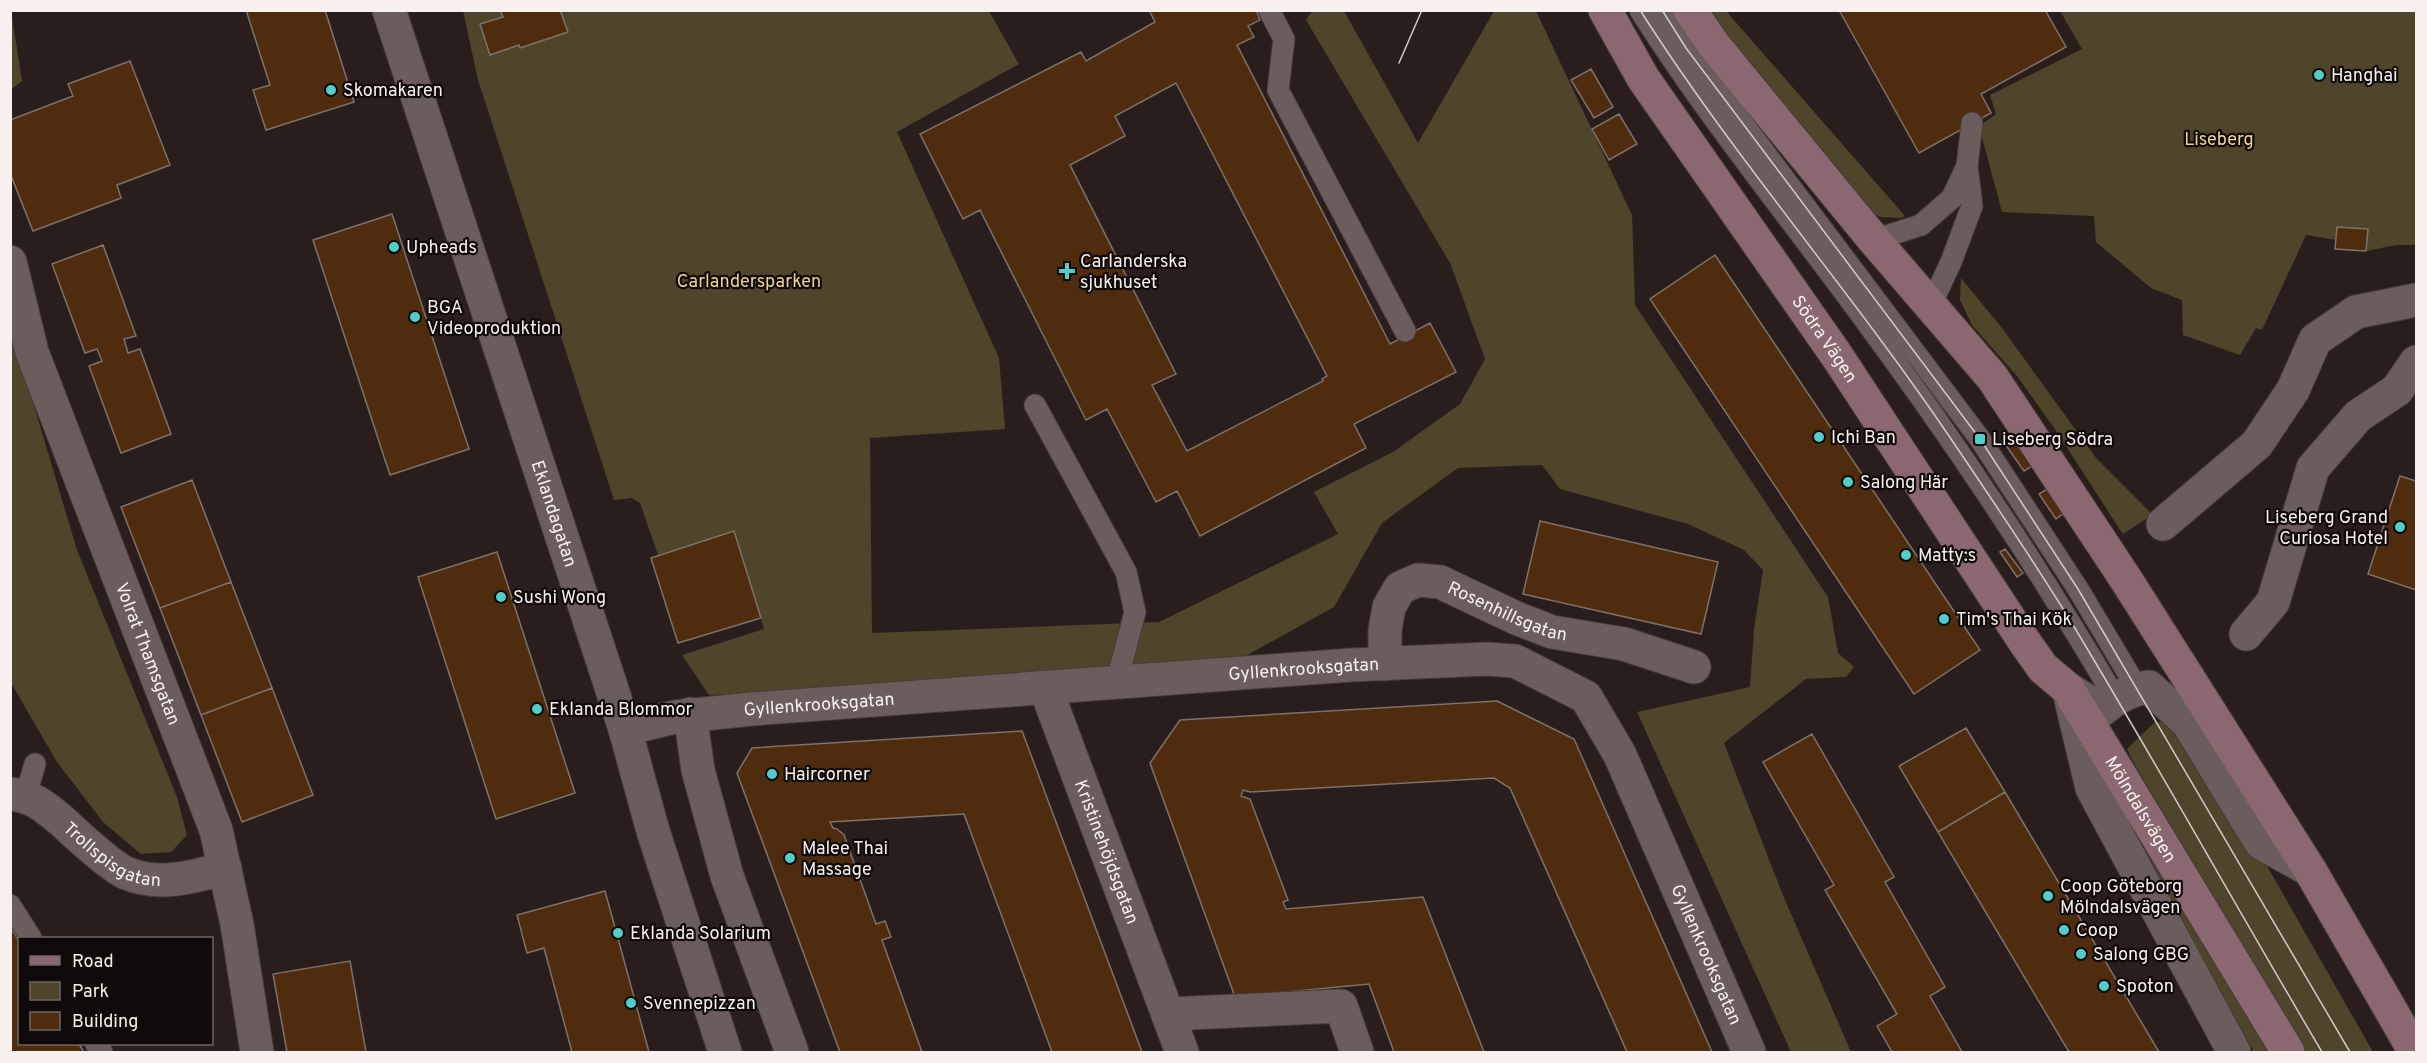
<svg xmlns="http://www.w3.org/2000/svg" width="2427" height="1063" font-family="Overpass,sans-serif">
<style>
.green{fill:#4e452a}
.building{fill:#4e2c0d;stroke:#7d726a;stroke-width:1.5;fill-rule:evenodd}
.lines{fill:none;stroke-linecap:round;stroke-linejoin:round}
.service-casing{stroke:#453b3a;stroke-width:23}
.pedestrian-casing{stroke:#453b3a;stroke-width:35}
.minor-casing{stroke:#453b3a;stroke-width:35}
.tertiary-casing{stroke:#453b3a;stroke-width:35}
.secondary-casing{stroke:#453b3a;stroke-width:35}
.service{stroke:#6b5d5b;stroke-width:21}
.pedestrian{stroke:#6b5d5b;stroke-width:33}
.minor{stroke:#6b5d5b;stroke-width:33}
.tertiary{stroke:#6b5d5b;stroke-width:33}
.secondary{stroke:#8a6771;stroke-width:33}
.tram{stroke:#d2c9c8;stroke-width:1.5}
.poi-dot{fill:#53cdcb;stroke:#0f0a09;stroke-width:2}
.labels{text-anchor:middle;stroke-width:4.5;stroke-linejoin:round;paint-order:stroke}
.poi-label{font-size:18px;fill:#f8f0ef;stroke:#0f0a09;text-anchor:start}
.park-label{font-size:18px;fill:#edd68c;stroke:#0f0a09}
.street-label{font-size:18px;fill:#f8f0ef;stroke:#0f0a09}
</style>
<rect width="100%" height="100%" fill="#2a1e1d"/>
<!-- green -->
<path class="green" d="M11 10 22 81 11 90 10 11Z
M463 11H989L1019 64 897 132 999 358 1005 429 870 438 872 633 1159 622 1338 534 1314 492 1393 452 1460 404 1485 359 1450 263 1306 20 1312 11H1344L1418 143 1494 11H1536L1632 215 1635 305 1828 597 1838 653 1854 667 1846 677 1806 679 1724 743 1782 893 1851 1052H1791L1637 712 1750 687 1754 629 1763 570 1744 550 1688 524 1560 489 1542 465 1458 468 1382 523 1334 607 1240 659 1113 678 709 695 682 655 764 629 734 532 658 555 640 503 632 498 614 500 478 80Z
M1705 11H1726L1905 216 1902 218 1880 217 1868 210Z
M2060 11H2416V245H2396L2366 251 2335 249 2336 240 2306 235 2262 330 2256 328 2240 355 2183 335 2182 300 2151 288 2096 242 2094 216 2002 212 1979 126 1996 114 1990 95 2082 49Z
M1961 278 2002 328 2096 458 2152 514 2149 517 2123 534 2120 530 2057 432 2017 376 1972 325 1960 300Z
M10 325 77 550 177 797 187 835 171 852 141 854 103 822 57 762 11 683Z
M2155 722H2167L2266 864 2373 1052H2307L2133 762 2127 749Z
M2142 844H2146L2268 1052H2254L2138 847Z"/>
<!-- building -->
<path class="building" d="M246 10H325L354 102 266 130 253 90 270 85Z
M500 10H560L568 32 520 48 519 45 490 55 480 24 503 17Z
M1149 10H1256L1260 20 1248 26 1254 37 1237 45 1390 344 1430 323 1456 372 1354 424 1366 448 1200 536 1177 491 1156 502 1107 409 1086 420 980 210 963 219 920 134 1081 52 1086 61 1155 22ZM1176 83 1327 376 1322 379 1323 381 1187 451 1152 385 1176 374 1070 165 1125 136 1115 116Z
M1839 10H2045L2066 47 1981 94 1991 113 1919 153Z
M130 61 170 165 117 185 121 198 33 231 10 173V120L73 96 68 84Z
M1591 69 1613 107 1594 118 1571 80Z
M1619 114 1637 144 1609 160 1592 129Z
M392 214 469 449 390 475 313 240Z
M2337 227 2368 229 2366 251 2335 249Z
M103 245 136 336 124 339 128 353 140 349 171 434 121 453 89 366 102 361 97 349 85 353 52 264Z
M1715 255 1980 650 1914 694 1650 299Z
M2015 442 2032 466 2024 471 2007 447Z
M2400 476 2416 481V590L2368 574Z
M192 480 231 582 160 608 121 507Z
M2047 489 2064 513 2056 519 2039 494Z
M1540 521 1718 562 1701 634 1523 594Z
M734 531 761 618 678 643 651 558Z
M2005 549 2023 573 2017 577 2000 552Z
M497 552 575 793 496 819 418 577Z
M231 582 272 688 201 715 160 608Z
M272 688 313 795 242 822 201 715Z
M1497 701 1574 739 1712 1052H1627L1510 788 1494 778 1250 792 1243 790 1241 796 1250 799 1288 900 1283 902 1286 909 1423 897 1484 1052H1394L1369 984 1235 997 1150 763 1180 720Z
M1966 728 2005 792 1938 832 1899 766Z
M1022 731 1142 1052H1052L964 814 830 822 833 828 837 829 844 835 876 924 885 921 891 937 882 940 922 1052H840L737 773 752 748Z
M1812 734 1894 877 1885 882 1945 987 1930 996 1962 1052H1892L1877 1026 1897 1014 1825 890 1834 885 1763 762Z
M2005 792 2159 1052H2069L1938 832Z
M605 891 649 1052H572L544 948 527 953 517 915Z
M10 927 20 942V1044H79L84 1052H10Z
M350 961 366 1052H287L273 974Z"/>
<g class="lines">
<!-- service casing -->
<g class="service-casing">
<path id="service" d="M1269 10 1284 39 1278 90 1405 331
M1640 10C1706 114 1783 209 1856 308 1949 433 2036 563 2115 698
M1662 10 1686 48 1980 439 2078 589 2137 688
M1874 240 1921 225 1952 198 1967 166
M1930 307 1951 262 1972 206 1967 166 1972 123
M1035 405 1126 572 1135 612 1117 681
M23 795 30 781 35 764
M10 905 31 938
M96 1044 102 1052"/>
</g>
<!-- pedestrian casing -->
<g class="pedestrian-casing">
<path id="pedestrian" d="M2163 524 2257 444 2293 390 2315 340 2356 312 2416 300
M2246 634 2273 602 2313 468 2358 416 2397 390 2416 362"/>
</g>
<!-- minor casing -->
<g class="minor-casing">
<g id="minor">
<path id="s1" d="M10 262 32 352 216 830 237 924 257 1052"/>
<path id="s2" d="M1385 664V630L1389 607 1400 588 1418 580 1440 582 1516 618 1552 632 1624 644 1694 667"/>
<path id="s3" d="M1045 687 1182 1052"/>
<path d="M2068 689 2102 710C2116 697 2130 689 2149 687L2188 723 2261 843 2310 870"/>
<path d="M2071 700 2092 788 2234 1052"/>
<path d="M690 714 698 770 727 876 792 1052"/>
<path id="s4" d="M625 729 675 717 752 709 1351 665 1487 659 1515 661 1586 697 1620 755 1749 1052"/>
<path id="s5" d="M10 794C33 796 45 807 62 821 77 835 109 865 126 873 158 887 194 877 225 868"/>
<path d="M1168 1014 1341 1006 1357 1052"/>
</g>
</g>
<!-- tertiary casing -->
<g class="tertiary-casing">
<g id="tertiary">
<path id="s6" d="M389 10 625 729 653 831 725 1052"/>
</g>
</g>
<!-- secondary casing -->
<g class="secondary-casing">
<g id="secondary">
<path id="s7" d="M1605 10 1643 78 1837 356 2026 644 2043 668 2068 689 2288 1052"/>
<path d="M1690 10 1714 45 1874 240 1992 377 2127 581 2310 870 2415 1052"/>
</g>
</g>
<!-- service -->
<use href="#service" class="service"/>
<!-- pedestrian -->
<use href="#pedestrian" class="pedestrian"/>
<!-- minor -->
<use href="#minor" class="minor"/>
<!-- tertiary -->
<use href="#tertiary" class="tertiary"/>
<!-- secondary -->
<use href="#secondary" class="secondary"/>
<!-- tram -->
<path class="tram" d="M1640 10C1734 158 1851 291 1949 436 1991 498 2034 561 2073 625 2158 766 2238 910 2322 1052
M1662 10 1686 48 1980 439 2078 589 2350 1052
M1399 63 1422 10"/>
</g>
<!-- markers -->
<g class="poi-dot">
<circle cx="2319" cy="75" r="6"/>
<circle cx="331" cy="90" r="6"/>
<circle cx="394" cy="247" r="6"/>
<path d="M1064 262h6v6h6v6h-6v6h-6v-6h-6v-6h6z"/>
<circle cx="415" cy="317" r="6"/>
<circle cx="1819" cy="437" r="6"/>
<rect x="1974" y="433" width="12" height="12" rx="3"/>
<circle cx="1848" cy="482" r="6"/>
<circle cx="2400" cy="527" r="6"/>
<circle cx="1906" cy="555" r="6"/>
<circle cx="501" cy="597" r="6"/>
<circle cx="1944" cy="619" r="6"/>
<circle cx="537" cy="709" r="6"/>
<circle cx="772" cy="774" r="6"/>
<circle cx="790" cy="858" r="6"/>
<circle cx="2048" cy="896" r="6"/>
<circle cx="2064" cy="930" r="6"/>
<circle cx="618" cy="933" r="6"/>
<circle cx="2081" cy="954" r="6"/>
<circle cx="2104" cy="986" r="6"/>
<circle cx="631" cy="1003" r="6"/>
</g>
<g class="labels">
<!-- poi labels -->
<g class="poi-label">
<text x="2331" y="81">Hanghai</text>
<text x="343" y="96">Skomakaren</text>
<text x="406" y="253">Upheads</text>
<text x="1080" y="267">Carlanderska<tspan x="1080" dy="21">sjukhuset</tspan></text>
<text x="427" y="313">BGA<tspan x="427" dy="21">Videoproduktion</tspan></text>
<text x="1831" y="443">Ichi Ban</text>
<text x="1992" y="445">Liseberg Södra</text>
<text x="1860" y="488">Salong Här</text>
<text x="2388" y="523" text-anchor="end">Liseberg Grand<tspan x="2388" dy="21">Curiosa Hotel</tspan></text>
<text x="1918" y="561">Matty:s</text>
<text x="513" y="603">Sushi Wong</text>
<text x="1956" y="625">Tim's Thai Kök</text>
<text x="549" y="715">Eklanda Blommor</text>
<text x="784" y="780">Haircorner</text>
<text x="802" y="854">Malee Thai<tspan x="802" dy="21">Massage</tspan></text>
<text x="2060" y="892">Coop Göteborg<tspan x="2060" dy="21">Mölndalsvägen</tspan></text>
<text x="2076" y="936">Coop</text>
<text x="630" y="939">Eklanda Solarium</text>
<text x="2093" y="960">Salong GBG</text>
<text x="2116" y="992">Spoton</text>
<text x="643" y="1009">Svennepizzan</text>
</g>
<!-- park labels -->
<g class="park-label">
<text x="2219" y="145">Liseberg</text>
<text x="749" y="287">Carlandersparken</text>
</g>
<!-- street labels -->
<g class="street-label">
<text dy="6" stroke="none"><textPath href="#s7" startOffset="396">Södra Vägen</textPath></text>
<text dy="6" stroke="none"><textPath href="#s6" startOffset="530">Eklandagatan</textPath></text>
<text dy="6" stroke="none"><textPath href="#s2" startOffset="195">Rosenhillsgatan</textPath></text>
<text dy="6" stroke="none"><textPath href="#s1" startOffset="416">Volrat Thamsgatan</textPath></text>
<text dy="6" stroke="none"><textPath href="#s4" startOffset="682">Gyllenkrooksgatan</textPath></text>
<text dy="6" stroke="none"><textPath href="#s4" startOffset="196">Gyllenkrooksgatan</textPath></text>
<text dy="6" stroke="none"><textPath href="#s7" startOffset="964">Mölndalsvägen</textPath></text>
<text dy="6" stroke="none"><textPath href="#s5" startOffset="122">Trollspisgatan</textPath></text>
<text dy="6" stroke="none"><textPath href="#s3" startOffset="176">Kristinehöjdsgatan</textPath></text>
<text dy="6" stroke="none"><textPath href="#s4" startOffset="1258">Gyllenkrooksgatan</textPath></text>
</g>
</g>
<!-- border -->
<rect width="2427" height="1063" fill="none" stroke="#f8f0ef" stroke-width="24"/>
<!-- legend -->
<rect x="18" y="937" width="195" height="108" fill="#0f0a09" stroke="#6c6665" stroke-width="1.5"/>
<rect x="30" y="956" width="30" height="9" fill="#8a6771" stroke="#6c6665" stroke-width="1.5"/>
<text x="72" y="967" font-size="18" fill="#f8f0ef">Road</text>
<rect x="30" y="982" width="30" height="18" fill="#4e452a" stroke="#6c6665" stroke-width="1.5"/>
<text x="72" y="997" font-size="18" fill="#f8f0ef">Park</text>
<rect x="30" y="1012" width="30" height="18" fill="#4e2c0d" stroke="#6c6665" stroke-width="1.5"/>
<text x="72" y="1027" font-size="18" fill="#f8f0ef">Building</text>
</svg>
